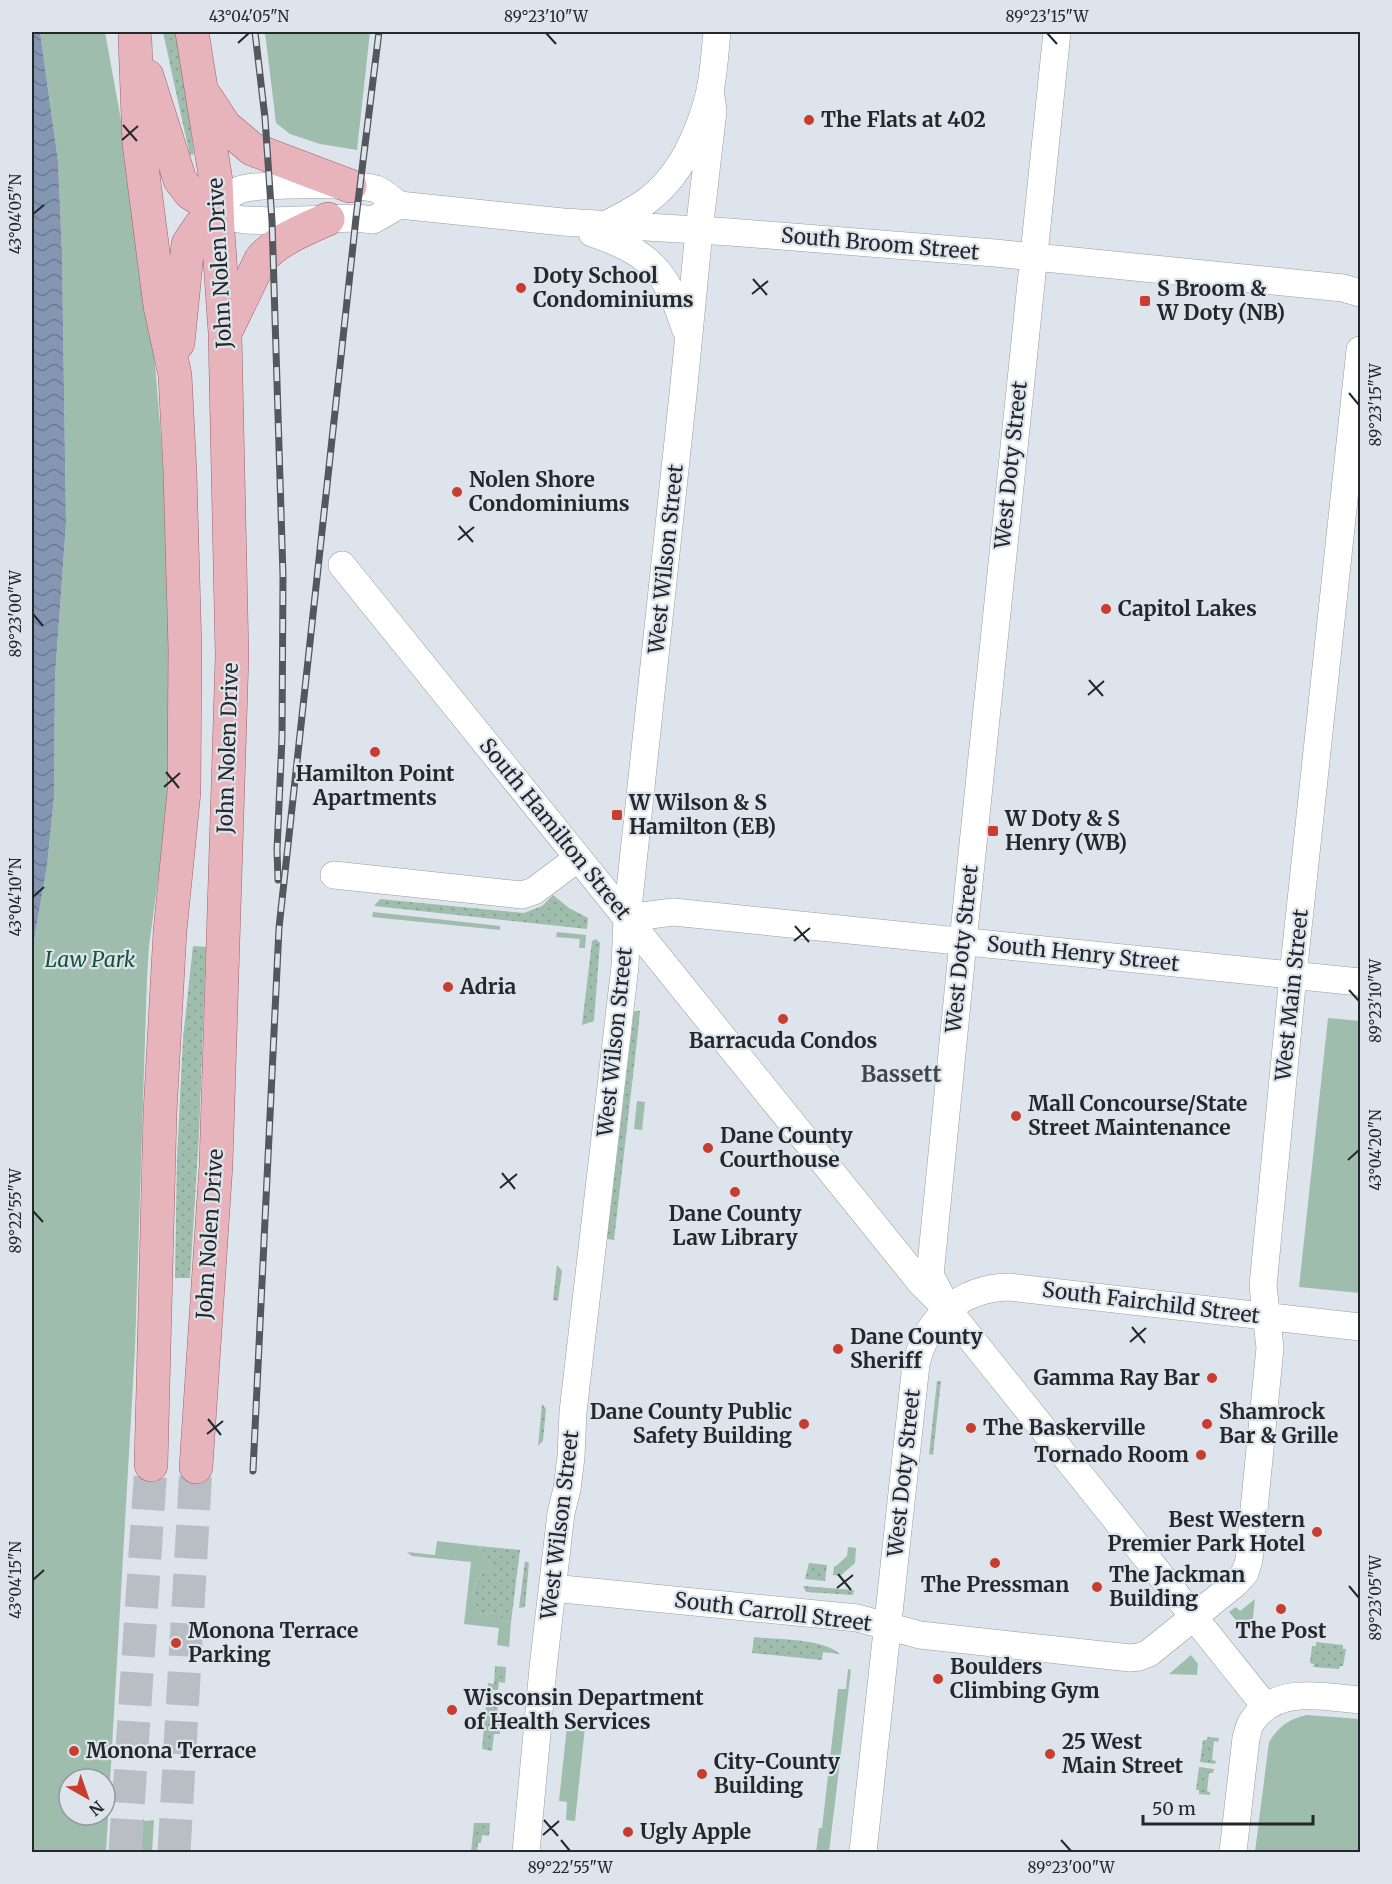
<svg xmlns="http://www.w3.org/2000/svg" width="1392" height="1884" font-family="Merriweather,serif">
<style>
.grass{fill:url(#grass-dots)}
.green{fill:#9fbdad;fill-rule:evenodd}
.water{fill:url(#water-waves)}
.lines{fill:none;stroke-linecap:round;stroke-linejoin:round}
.major-tunnel{stroke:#b9bec5;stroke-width:33;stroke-dasharray:33 16;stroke-linecap:butt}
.minor-casing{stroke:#969da4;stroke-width:28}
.major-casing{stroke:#9a626b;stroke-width:34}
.minor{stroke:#fff;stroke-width:27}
.major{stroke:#e8b4bb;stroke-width:33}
.rail-casing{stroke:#54575c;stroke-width:7}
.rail{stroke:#dee4ec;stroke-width:4.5;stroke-dasharray:14;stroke-linecap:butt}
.ticks{fill:none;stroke:#25282b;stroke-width:2}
.poi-dot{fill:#c93c30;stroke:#dee4ec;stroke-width:2}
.labels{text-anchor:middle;stroke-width:4.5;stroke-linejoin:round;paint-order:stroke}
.poi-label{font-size:21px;font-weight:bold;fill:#25282b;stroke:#dee4ec;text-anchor:start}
.street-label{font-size:21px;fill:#25282b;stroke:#dee4ec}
.park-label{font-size:21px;font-style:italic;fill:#15543a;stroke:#dee4ec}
.neighbourhood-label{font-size:22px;font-weight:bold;fill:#41464d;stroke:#dee4ec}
.neatline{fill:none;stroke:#25282b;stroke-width:2}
.ticks-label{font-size:15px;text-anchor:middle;fill:#25282b}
</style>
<defs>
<pattern id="grass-dots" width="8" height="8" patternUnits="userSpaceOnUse" patternTransform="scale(1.5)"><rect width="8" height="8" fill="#9fbdad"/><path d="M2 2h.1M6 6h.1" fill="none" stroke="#89a295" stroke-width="1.8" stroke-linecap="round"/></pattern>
<pattern id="water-waves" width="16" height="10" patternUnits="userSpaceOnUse" patternTransform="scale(1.5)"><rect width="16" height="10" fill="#8596b3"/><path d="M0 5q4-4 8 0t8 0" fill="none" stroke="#6d7a92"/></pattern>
</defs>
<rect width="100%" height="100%" fill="#dee4ec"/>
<!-- grass -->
<path class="grass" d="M163 32H178L194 154 190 155 186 138Z
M553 895 569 908 588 918 587 929 374 906 380 899 524 913 542 906Z
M596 939 600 943 594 1021 582 1025 592 941Z
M193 946 206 947 199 1135 190 1278H175L177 1158 183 1038Z
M634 1011H640L638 1032 614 1240 607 1239Z
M557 1265 562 1271 558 1301 553 1300Z
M937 1381H941L933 1455 929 1454Z
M542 1404 546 1409 543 1441 538 1446Z
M479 1546 520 1550 511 1622 501 1621V1615C493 1609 490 1616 483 1615 470 1602 471 1587 482 1573L489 1571 490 1564C486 1559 484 1550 479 1546Z
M525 1561 529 1563 525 1607 519 1608Z
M809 1563 827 1565 825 1581 805 1579Z
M803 1586 854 1590 853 1595 806 1592Z
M754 1637C778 1640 822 1638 840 1654L823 1652 822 1660 752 1653Z
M1316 1642 1343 1645V1649H1346L1343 1666H1340L1339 1669 1313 1667 1314 1664 1310 1663 1312 1646H1316Z
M495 1666 506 1667 505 1683 499 1682 498 1690H493L492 1706H498L497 1713H501L500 1734H494L492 1751 482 1749 488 1683 494 1684Z
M1207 1737 1219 1738 1218 1742 1214 1741 1212 1760 1216 1761 1215 1764 1200 1762 1203 1740H1207Z
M1199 1767 1214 1769 1213 1773H1209L1207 1791 1210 1792V1795L1199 1794V1790H1196Z
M474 1823H490L489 1836 482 1835 481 1843H478L477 1852H471Z"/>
<!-- green -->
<path class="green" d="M40 32H105L125 142 153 339 161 437 165 500 170 685 167 814 149 946 147 978 135 1349 106 1852H32V951L47 866 54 797 55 676 66 524 62 253 58 161ZM69 1779H105V1815H69Z
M265 32H370L357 150 320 144 290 134 276 123Z
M373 912 500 926V930L372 917Z
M557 932 586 935 585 948H579L580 939 556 937Z
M1328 1018 1360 1021V1293L1299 1287Z
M637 1101 645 1102 642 1130 634 1129Z
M437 1541 479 1546C484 1550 486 1559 490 1564L489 1571 482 1573C471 1586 470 1602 483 1615 490 1616 493 1609 501 1615V1621L511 1622 509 1647 497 1645 499 1628 464 1624 471 1562 412 1556 407 1552 435 1555Z
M848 1547 856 1548 855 1563 840 1576 833 1575 834 1566H836L847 1556Z
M1255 1599 1252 1627 1241 1626 1229 1612 1236 1607 1240 1611Z
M1191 1655 1198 1664 1197 1675 1169 1674Z
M848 1669 851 1670 829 1852H816L819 1828H822L838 1689H846Z
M1307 1715 1360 1719V1852H1255L1269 1742C1279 1726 1289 1719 1307 1715Z
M567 1726 585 1727 575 1821 566 1820 567 1802 559 1801Z
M143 1819 145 1821 154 1820 152 1852H139L141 1821Z"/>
<!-- water -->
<path class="water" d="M32 32H40L58 161 62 253 66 524 55 676 54 797 47 866 32 951Z"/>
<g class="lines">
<!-- major-tunnel -->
<path class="major-tunnel" d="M125 1852 151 1465
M174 1852 196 1467"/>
<!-- minor casing -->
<g class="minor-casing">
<path id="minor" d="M399 205 373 220 356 218 272 221 245 220 232 218 217 210C224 201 230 193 242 189 261 184 357 183 376 189 384 192 392 200 399 205L563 222 730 232 995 253 1343 288 1360 293
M603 226C617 219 631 212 644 203 680 178 700 133 710 91 714 72 715 51 717 32
M592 233C650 253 666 270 685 328
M342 565 921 1283 948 1310 1266 1707
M334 875 522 895 534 891 578 858
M627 918 673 912 1360 982
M942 1298 930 1275 966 912 1057 32
M552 1588 857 1618 920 1635 1130 1658 1139 1657 1149 1653 1236 1583 1245 1573 1249 1560 1270 1348 1263 1286 1293 975 1360 350
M526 1852 543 1668 561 1513 567 1489 571 1457 573 1412 625 966 627 918 684 385 699 231 713 111 710 89
M863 1852 916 1364C927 1318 961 1288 1009 1287L1360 1327
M1233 1852 1246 1738C1248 1732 1249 1724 1253 1720 1277 1685 1325 1697 1360 1700"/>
</g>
<!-- major casing -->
<g class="major-casing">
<path id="major" d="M192 32 216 181 218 231 225 333 232 656 216 1165 196 1467
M135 39 139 143 160 306 175 375 180 472 185 649 184 792 170 931 160 1113 151 1465
M147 76 180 180 190 193 217 210
M206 97 225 126 252 149 350 186
M227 329 261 259C279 239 304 230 328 219
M178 343 188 244 200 226 217 210"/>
</g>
<!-- minor -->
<use href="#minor" class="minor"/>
<!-- major -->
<use href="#major" class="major"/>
<!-- rail casing -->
<g class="rail-casing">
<path id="rail" d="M255 32 265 118 272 221 283 576 282 737 277 850 278 880
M253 1471 279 928 356 218 379 32"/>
</g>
<!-- rail -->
<use href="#rail" class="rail"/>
</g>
<!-- ticks -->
<path class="ticks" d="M546 33 556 44M1047 33 1057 44M238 43 249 33M123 125 137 141M122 140 138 126M33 214 44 205M753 279 767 295M752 294 768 281M1349 393 1359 405M459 526 473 542M458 540 474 527M33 614 43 626M1089 680 1103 696M1088 695 1104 681M166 772 179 788M164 787 180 773M33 897 44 887M795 926 809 942M794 941 810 928M1349 990 1359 1001M1348 1160 1359 1150M502 1173 515 1189M500 1188 517 1174M33 1211 43 1222M1132 1327 1145 1343M1130 1342 1146 1328M208 1419 221 1435M207 1434 223 1421M838 1574 851 1590M33 1580 44 1570M1349 1586 1359 1598M837 1588 853 1575M544 1820 558 1836M543 1835 559 1821M561 1840 570 1851M1061 1840 1071 1851"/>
<!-- markers -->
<g class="poi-dot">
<circle cx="809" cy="120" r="6"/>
<circle cx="521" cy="288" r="6"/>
<rect x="1139" y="295" width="12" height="12" rx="3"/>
<circle cx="457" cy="492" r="6"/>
<circle cx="1106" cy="609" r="6"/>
<circle cx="375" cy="752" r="6"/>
<rect x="611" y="809" width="12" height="12" rx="3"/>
<rect x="987" y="825" width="12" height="12" rx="3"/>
<circle cx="448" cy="987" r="6"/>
<circle cx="783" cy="1019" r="6"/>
<circle cx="1016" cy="1116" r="6"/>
<circle cx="708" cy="1148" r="6"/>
<circle cx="735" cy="1192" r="6"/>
<circle cx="838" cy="1349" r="6"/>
<circle cx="1212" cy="1378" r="6"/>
<circle cx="804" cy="1424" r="6"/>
<circle cx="1207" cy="1424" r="6"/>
<circle cx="971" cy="1428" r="6"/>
<circle cx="1201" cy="1455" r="6"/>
<circle cx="1317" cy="1532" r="6"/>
<circle cx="995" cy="1563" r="6"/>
<circle cx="1097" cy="1587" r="6"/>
<circle cx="1281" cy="1609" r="6"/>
<circle cx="176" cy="1643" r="6"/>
<circle cx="938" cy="1679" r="6"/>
<circle cx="452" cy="1710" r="6"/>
<circle cx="74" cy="1751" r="6"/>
<circle cx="1050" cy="1754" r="6"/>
<circle cx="702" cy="1774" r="6"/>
<circle cx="628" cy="1832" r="6"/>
</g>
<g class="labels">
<!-- poi labels -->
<g class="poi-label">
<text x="821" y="127">The Flats at 402</text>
<text x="533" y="283">Doty School<tspan x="533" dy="24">Condominiums</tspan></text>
<text x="1157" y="296">S Broom &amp;<tspan x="1157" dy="24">W Doty (NB)</tspan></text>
<text x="469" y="487">Nolen Shore<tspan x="469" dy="24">Condominiums</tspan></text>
<text x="1118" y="616">Capitol Lakes</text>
<text x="375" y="781" text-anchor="middle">Hamilton Point<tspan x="375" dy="24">Apartments</tspan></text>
<text x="629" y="810">W Wilson &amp; S<tspan x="629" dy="24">Hamilton (EB)</tspan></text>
<text x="1005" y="826">W Doty &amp; S<tspan x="1005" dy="24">Henry (WB)</tspan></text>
<text x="460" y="994">Adria</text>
<text x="783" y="1048" text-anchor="middle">Barracuda Condos</text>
<text x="1028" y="1111">Mall Concourse/State<tspan x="1028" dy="24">Street Maintenance</tspan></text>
<text x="720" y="1143">Dane County<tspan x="720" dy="24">Courthouse</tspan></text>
<text x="735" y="1221" text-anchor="middle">Dane County<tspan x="735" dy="24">Law Library</tspan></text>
<text x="850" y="1344">Dane County<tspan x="850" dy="24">Sheriff</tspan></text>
<text x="1200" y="1385" text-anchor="end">Gamma Ray Bar</text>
<text x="792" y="1419" text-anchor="end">Dane County Public<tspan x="792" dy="24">Safety Building</tspan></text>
<text x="1219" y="1419">Shamrock<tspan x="1219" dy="24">Bar &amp; Grille</tspan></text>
<text x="983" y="1435">The Baskerville</text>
<text x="1189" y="1462" text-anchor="end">Tornado Room</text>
<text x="1305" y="1527" text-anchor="end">Best Western<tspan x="1305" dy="24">Premier Park Hotel</tspan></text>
<text x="1109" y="1582">The Jackman<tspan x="1109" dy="24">Building</tspan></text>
<text x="995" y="1592" text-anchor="middle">The Pressman</text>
<text x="188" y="1638">Monona Terrace<tspan x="188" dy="24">Parking</tspan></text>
<text x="1281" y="1638" text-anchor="middle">The Post</text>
<text x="950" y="1674">Boulders<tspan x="950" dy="24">Climbing Gym</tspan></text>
<text x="464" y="1705">Wisconsin Department<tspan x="464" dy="24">of Health Services</tspan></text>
<text x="1062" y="1749">25 West<tspan x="1062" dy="24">Main Street</tspan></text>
<text x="86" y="1758">Monona Terrace</text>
<text x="714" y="1769">City-County<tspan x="714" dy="24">Building</tspan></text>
<text x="640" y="1839">Ugly Apple</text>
</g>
<!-- street labels -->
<g class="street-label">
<text transform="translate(880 244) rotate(5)" y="7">South Broom Street</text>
<text transform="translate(220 263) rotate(-93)" y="7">John Nolen Drive</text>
<text transform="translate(1011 465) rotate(-84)" y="7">West Doty Street</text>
<text transform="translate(666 559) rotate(-84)" y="7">West Wilson Street</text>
<text transform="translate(228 748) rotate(-88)" y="7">John Nolen Drive</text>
<text transform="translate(555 829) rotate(51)" y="7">South Hamilton Street</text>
<text transform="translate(962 949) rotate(-84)" y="7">West Doty Street</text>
<text transform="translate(1083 954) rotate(6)" y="7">South Henry Street</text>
<text transform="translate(1292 995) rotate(-84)" y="7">West Main Street</text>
<text transform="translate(615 1042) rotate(-84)" y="7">West Wilson Street</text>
<text transform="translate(210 1234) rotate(-86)" y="7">John Nolen Drive</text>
<text transform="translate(1151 1303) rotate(7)" y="7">South Fairchild Street</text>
<text transform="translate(904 1473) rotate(-84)" y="7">West Doty Street</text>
<text transform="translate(560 1525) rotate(-83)" y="7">West Wilson Street</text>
<text transform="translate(773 1612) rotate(7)" y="7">South Carroll Street</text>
</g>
<!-- park labels -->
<g class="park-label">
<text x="90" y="967">Law Park</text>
</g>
<!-- neighbourhood labels -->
<g class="neighbourhood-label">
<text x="901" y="1082">Bassett</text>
</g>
</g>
<!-- border -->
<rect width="1392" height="1884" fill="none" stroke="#dee4ec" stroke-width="66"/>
<!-- north arrow -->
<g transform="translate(87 1797) rotate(140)"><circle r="28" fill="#dee4ec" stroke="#94999f" stroke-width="1.5"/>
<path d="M0-4.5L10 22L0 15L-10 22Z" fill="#c93c30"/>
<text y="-9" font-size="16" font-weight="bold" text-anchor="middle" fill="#25282b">N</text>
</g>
<!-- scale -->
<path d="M1143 1815v9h170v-9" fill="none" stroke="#25282b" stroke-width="3"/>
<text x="1152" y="1815" font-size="18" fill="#25282b" stroke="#dee4ec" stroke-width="4.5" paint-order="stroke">50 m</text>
<rect x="33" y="33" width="1326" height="1818" class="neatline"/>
<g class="ticks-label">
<text x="249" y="22">43°04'05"N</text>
<text x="546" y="22">89°23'10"W</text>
<text x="1047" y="22">89°23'15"W</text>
<text transform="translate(16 214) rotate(-90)" y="5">43°04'05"N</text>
<text transform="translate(1376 405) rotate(-90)" y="5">89°23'15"W</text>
<text transform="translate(16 614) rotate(-90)" y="5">89°23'00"W</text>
<text transform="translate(16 897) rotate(-90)" y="5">43°04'10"N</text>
<text transform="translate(1376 1001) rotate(-90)" y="5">89°23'10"W</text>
<text transform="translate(1376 1150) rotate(-90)" y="5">43°04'20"N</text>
<text transform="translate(16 1211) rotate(-90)" y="5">89°22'55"W</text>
<text transform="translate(16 1580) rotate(-90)" y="5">43°04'15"N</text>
<text transform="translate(1376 1598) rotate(-90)" y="5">89°23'05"W</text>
<text x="570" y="1873">89°22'55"W</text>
<text x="1071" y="1873">89°23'00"W</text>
</g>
</svg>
